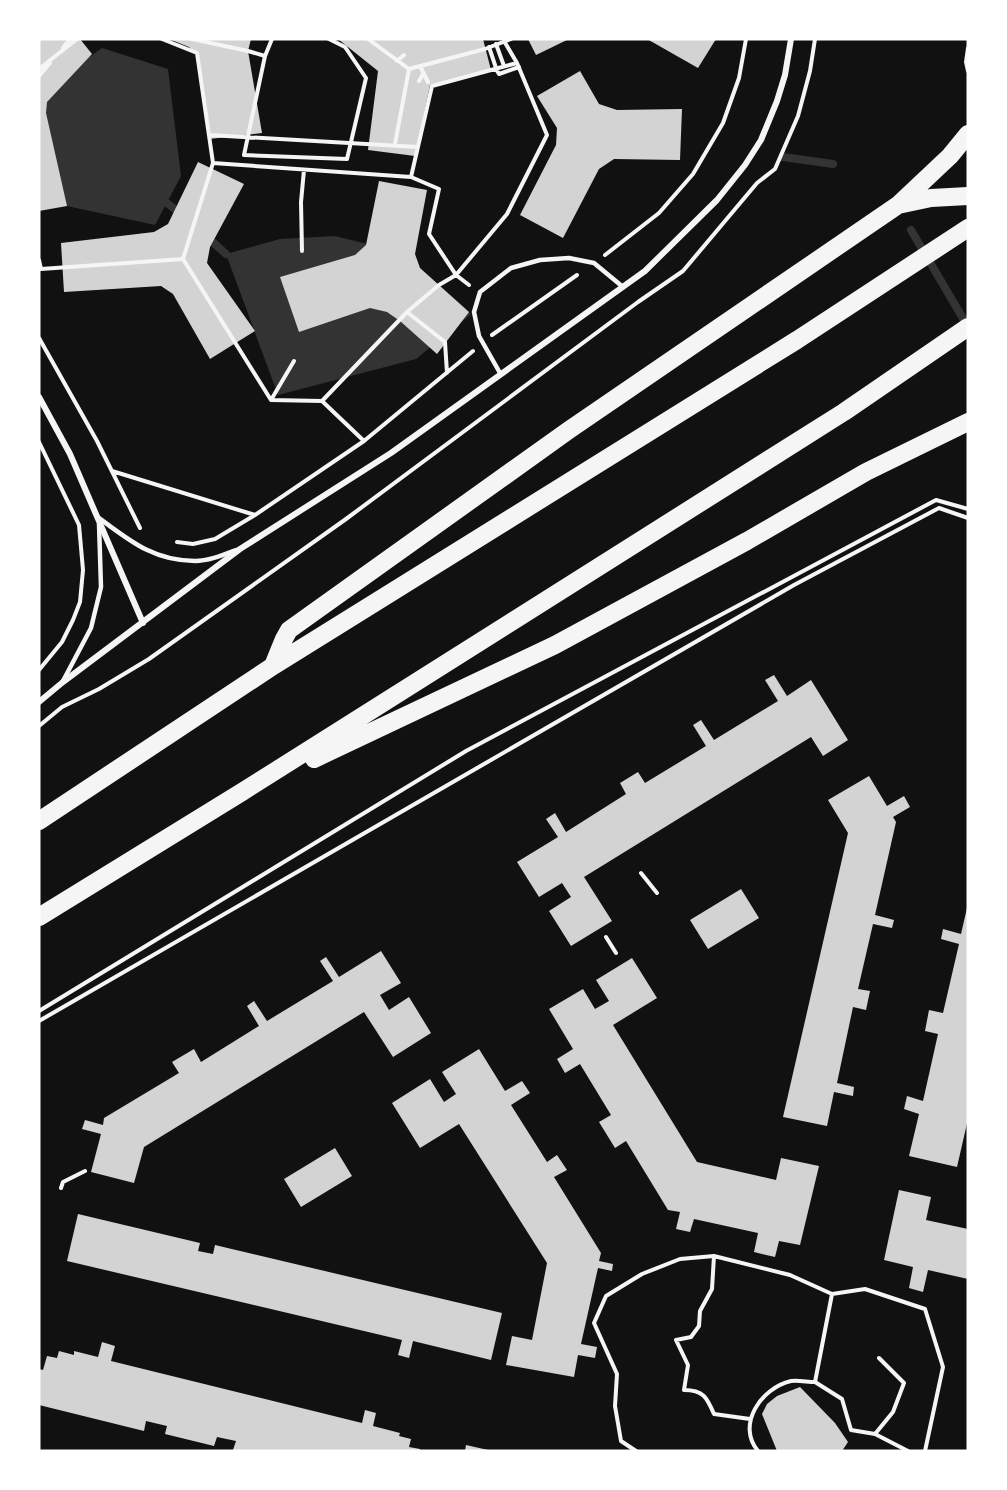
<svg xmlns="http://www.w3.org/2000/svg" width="1007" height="1490" font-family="Quicksand,sans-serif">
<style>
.water{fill:#333}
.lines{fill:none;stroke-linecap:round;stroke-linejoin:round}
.stream{stroke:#333;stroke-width:8}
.building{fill:#d3d3d3}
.path{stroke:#f5f5f5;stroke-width:4}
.service{stroke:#f5f5f5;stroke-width:4.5}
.minor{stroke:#f5f5f5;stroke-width:6}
.motorway{stroke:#f5f5f5;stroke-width:18}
</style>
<rect width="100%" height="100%" fill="#111"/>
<!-- water -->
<path class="water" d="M102 48 168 69 181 176 155 225 39 200V93Z
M335 236 396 251 471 314 416 359 278 395 226 254 280 239Z"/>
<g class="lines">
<!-- stream -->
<path class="stream" d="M783 157 833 164
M167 203 182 215
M911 230 968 327
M207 237 226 254"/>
</g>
<!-- building -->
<path class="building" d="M39 39H80L92 54 47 102 46 113 67 206 39 211Z
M169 39H251L248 51 262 133 209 139 197 56 189 47Z
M338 39H483L491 70 430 85 415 156 368 150 378 71Z
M528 39H569L536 55Z
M647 39H716L698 68Z
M580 71 599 104 617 110 682 109 680 160 614 159 599 169 563 238 520 215 556 145 557 128 537 96Z
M198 162 244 184 210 247 207 263 255 331 210 359 173 294 161 286 64 292 61 243 154 232 168 224Z
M379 181 427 190 415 254 420 268 469 312 437 354 400 321 387 312 370 308 299 332 280 277 355 255 366 245Z
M774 675 787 696 811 680 848 740 823 756 811 737 584 877 612 921 571 946 549 911 571 897 562 883 539 897 517 862 558 837 546 819 555 813 566 832 626 794 620 783 638 772 645 783 706 746 693 725 701 720 714 740 778 701 765 680Z
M869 776 887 806 904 796 910 807 893 817 896 822 875 915 894 920 892 928 873 924 858 989 870 991 866 1010 853 1007 837 1083 854 1087 853 1096 834 1092 827 1126 783 1117 848 833 828 800Z
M741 889 759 918 708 949 690 920Z
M967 908 968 1119 957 1167 909 1156 919 1114 904 1109 907 1096 923 1101 938 1034 925 1031 929 1010 943 1013 959 944 941 939 943 929 961 934Z
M381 951 401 983 380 995 389 1010 409 997 431 1033 393 1057 364 1012 144 1147 134 1183 91 1172 101 1134 82 1129 85 1120 103 1125 104 1118 179 1073 172 1062 194 1049 201 1062 259 1026 247 1006 254 1001 267 1021 333 981 320 961 326 957 339 977Z
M632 958 657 998 613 1025 697 1162 776 1180 781 1158 819 1166 800 1245 779 1241 775 1257 754 1252 758 1233 694 1219 690 1232 676 1229 680 1212 668 1210 626 1141 615 1148 599 1122 611 1115 580 1064 565 1073 557 1059 573 1049 549 1009 583 989 595 1009 609 1001 596 980Z
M479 1049 505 1091 522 1081 530 1093 511 1105 547 1162 557 1155 567 1170 554 1177 601 1253 599 1261 613 1264 612 1271 598 1268 581 1344 597 1347 595 1358 578 1355 574 1377 506 1365 512 1336 532 1340 547 1263 459 1124 420 1148 392 1103 430 1079 444 1102 456 1094 442 1072Z
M335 1148 352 1176 301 1207 284 1179Z
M899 1190 931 1197 926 1220 968 1229V1279L928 1270 923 1292 909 1288 913 1267 884 1260Z
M78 1214 200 1243 198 1251 213 1254 215 1245 502 1313 491 1360 413 1341 409 1358 398 1355 402 1340 67 1261Z
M102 1342 115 1346 111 1361 362 1423 365 1410 376 1413 373 1426 400 1433 399 1436 411 1439 409 1447 420 1449V1451H237L233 1450 236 1441 217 1437 214 1446 165 1434 167 1426 146 1421 144 1431 39 1405V1369L43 1370 47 1356 57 1358 59 1351 74 1355V1351L98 1357Z
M800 1387 835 1423 848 1442 842 1451H777L762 1414 767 1404 777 1396Z
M466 1445 488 1450V1451H465Z"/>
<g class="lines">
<!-- path -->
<path class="path" d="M162 39 197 53 213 163 183 259
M192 39 248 51 265 56
M272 39 265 56 244 155 347 159 366 78 345 47 329 39
M368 39 409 69 485 49 511 39
M504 41 517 63
M496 44 504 66
M489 47 496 68
M63 48 70 39
M968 48 966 62 968 71
M397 61 404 55
M420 66 428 82
M39 69 77 39
M496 69 499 74 519 67
M39 76 50 63
M419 81 423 74
M209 135 418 147
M395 144 409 69
M213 163 411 177 439 189 429 234 456 275 469 285
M302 251 301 202 304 170
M605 255 659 213 693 174 723 123 739 78 746 39
M39 260 41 269 183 259 271 400 322 401 407 312 439 285 456 275 507 214 547 135 517 63 432 86 411 177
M407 312 445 342 447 373
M492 335 577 275
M39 338 97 441 140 528
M271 400 294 361
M322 401 364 441
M39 442 79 525 83 570 80 602 73 620 62 642 39 670
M112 471 255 515
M177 542 193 544 215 539 255 515 364 441 473 351
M39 726 62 707 99 689 149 659 346 519 638 302 683 271 757 183 775 169 798 116 810 71 815 39
M641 873 657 893
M606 937 616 953
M39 1011 466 751 936 500 968 509
M39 1021 794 585 939 508 968 518
M61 1188 63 1182 85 1171
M714 1256 712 1289 700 1311 699 1326 691 1337 676 1340 688 1365 684 1390C704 1390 707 1398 714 1414L750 1419
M815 1382 842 1399 851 1430 875 1434 893 1412 904 1383 879 1358
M875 1434 908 1451
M636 1451 621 1441 615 1406 617 1374 594 1323 606 1296 642 1274 680 1259 714 1256 790 1275 832 1294 865 1289 925 1309 943 1367 925 1451
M758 1451C736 1425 761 1388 791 1381 798 1380 808 1382 815 1382L832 1294"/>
<!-- service -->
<path class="service" d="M500 373 479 336 474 312 480 292 511 268 540 260 569 258 594 263 623 287
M99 518C130 541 154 561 195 561 209 561 223 555 236 550
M63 681 91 628 101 587 99 524"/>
<!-- minor -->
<path class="minor" d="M39 397 70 454 143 623
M39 702 63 682 240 549 391 453 645 271 717 200 745 165 761 140 777 101 785 75 791 39"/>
<!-- motorway -->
<path class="motorway" d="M898 205 931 198 968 196
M273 666 284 639 289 630 569 430 898 205 950 156 968 134
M314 759 555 645 747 541 866 472 968 422
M39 821 273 666 797 340 968 228
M39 917 242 792 844 412 968 327"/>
</g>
<!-- border -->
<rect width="1007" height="1490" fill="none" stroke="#ffffff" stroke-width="81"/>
</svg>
